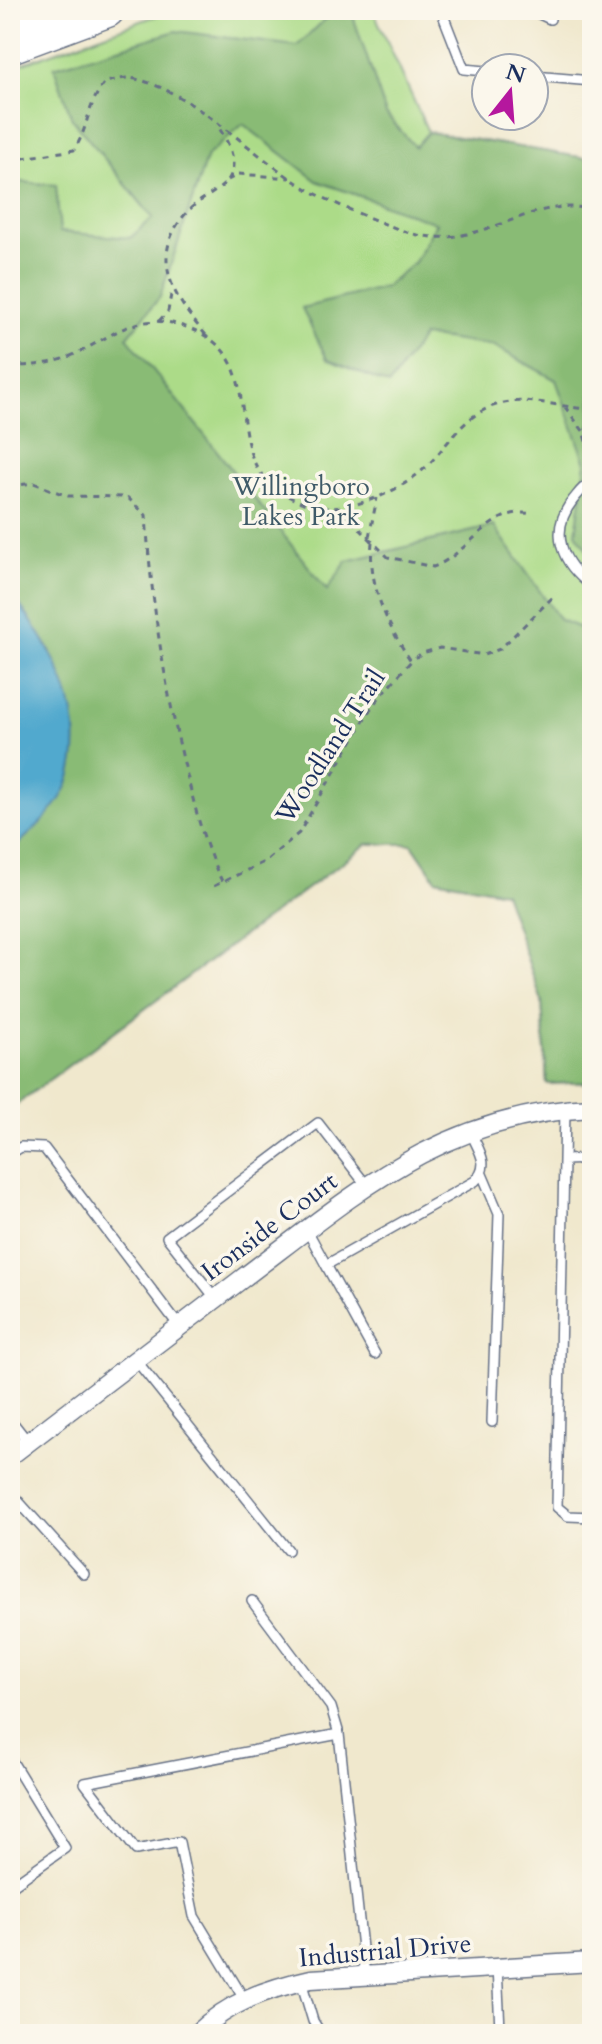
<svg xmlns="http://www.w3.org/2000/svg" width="602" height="2044" font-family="Cardo,serif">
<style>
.green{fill:#acdb88;stroke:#648573;stroke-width:2}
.forest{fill:#89bb74;stroke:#527569;stroke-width:2}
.water{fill:#51a9ce;stroke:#366c96;stroke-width:2}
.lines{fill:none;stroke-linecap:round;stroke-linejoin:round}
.lane-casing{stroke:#667085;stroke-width:12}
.street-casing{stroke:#667085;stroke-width:21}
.highway-casing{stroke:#667085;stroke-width:37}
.path{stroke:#667085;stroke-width:3;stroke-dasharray:6 6;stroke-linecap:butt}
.lane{stroke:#fff;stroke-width:9}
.street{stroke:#fff;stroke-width:18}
.highway{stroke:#fff;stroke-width:34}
.labels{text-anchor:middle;stroke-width:7;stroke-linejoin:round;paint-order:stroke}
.park-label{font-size:26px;fill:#3f5a68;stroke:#fbf7ec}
.street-label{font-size:26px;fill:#1b2f5e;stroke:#fbf7ec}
</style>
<rect width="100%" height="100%" fill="#fbf7ec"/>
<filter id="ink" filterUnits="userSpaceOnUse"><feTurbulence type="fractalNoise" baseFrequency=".0125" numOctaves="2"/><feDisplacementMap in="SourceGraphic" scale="16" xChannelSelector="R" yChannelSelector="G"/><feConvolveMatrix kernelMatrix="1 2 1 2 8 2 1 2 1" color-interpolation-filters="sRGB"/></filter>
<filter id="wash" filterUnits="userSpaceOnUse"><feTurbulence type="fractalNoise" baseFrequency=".006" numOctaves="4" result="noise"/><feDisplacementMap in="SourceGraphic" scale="32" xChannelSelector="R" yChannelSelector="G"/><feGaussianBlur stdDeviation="1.8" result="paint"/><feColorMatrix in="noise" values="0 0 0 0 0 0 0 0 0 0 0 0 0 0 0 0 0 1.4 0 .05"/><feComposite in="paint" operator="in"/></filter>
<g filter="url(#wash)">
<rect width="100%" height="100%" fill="#f0e8cd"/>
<!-- green -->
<path class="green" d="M172 10H373L428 132 592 159V1082L547 1084 542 1001 504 892 436 879 412 844H367L10 1109V68Z"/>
<!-- forest -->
<path class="forest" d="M335 10H351L386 114 415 147 428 132 592 159V557L576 533 586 463 556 380 494 346 423 336 389 385 327 359 302 308 385 287 415 262 436 223 317 181 243 124 207 156 160 297 127 337 327 590 347 561 494 526 560 620 592 633V1082L547 1084 542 1001 504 892 436 879 412 844H367L10 1109V852L40 823 66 788 76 733 50 650 10 593V181L56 185 60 232 130 238 153 218 72 119 54 67 176 31 297 46Z"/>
<!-- water -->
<path class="water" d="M10 593C52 644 94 719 67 786 56 812 30 833 10 852Z"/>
</g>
<g filter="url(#ink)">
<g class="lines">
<!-- lane casing -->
<g class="lane-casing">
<path id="lane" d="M441 10 464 69 486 71
M531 10 550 19
M590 10 592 14
M534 76 592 81
M592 483C583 486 579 493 573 500 548 532 562 564 592 586
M565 1110 557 1507 568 1516 592 1517
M10 1154 21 1147 44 1148 179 1326
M564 1160 592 1159
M482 1174 499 1214 492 1422
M307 1230 326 1265 475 1181C491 1165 479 1151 471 1133
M326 1265 375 1354
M216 1299 167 1237 318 1123 367 1186
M135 1359 288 1550
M10 1419 28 1442
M10 1492 84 1574
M252 1601 331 1707 339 1734
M10 1758 65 1848 10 1887
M301 1981 313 2021 321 2034
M244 1999 194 1916 179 1842 136 1850 85 1783 339 1734 365 1976
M495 2034 500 2029 497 1967"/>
</g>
<!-- street casing -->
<g class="street-casing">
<path id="street" d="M10 1456C88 1397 165 1337 243 1278 356 1193 443 1114 592 1108
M196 2034C229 2002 266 1989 311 1979L592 1962"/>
</g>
<!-- highway casing -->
<g class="highway-casing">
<path id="highway" d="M10 20 38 10
M10 46 107 10"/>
</g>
<!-- path -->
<path class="path" d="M10 160 74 150C89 128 86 106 105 82 112 81 122 78 129 78 186 85 255 158 304 187 333 204 367 217 398 229 476 260 527 192 592 210
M228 180 239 174 290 178
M159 321 168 311 172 289
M206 335C172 297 147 254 189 210 199 199 219 192 228 180 240 163 228 142 219 128
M10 366C33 366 54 364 75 354 110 338 134 313 176 324 284 352 206 456 290 497 301 503 318 509 331 508 366 506 404 489 429 464 450 442 464 415 496 405 528 395 560 408 592 409
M565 407 584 432
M589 453 584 434 592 416
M10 486 34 483 67 496 127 497 146 515C151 601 164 683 185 767 195 807 204 847 223 883
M330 509 352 521 388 557 433 567C469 554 491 505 532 514
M369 537 377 498
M372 542C368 586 387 625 411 661
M214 886 266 861 299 833 373 705 411 661 422 653 440 648 484 655 500 649 555 595"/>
<!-- lane -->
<use href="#lane" class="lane"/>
<!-- street -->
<use href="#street" class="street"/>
<!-- highway -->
<use href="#highway" class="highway"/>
</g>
</g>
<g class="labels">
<!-- park labels -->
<g class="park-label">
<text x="301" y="495">Willingboro<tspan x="301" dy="30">Lakes Park</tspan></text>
</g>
<!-- street labels -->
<g class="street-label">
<text transform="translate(330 746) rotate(-57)" y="9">Woodland Trail</text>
<text transform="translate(269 1226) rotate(-37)" y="9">Ironside Court</text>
<text transform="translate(385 1950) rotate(-5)" y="9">Industrial Drive</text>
</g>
</g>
<!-- margin -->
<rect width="602" height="2044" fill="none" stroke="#fbf7ec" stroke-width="40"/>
<!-- north arrow -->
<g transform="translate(510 92) rotate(17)"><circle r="38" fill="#fbf7ec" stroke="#a1a7b3" stroke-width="2"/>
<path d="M0-6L14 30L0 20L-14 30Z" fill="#b5179e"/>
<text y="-12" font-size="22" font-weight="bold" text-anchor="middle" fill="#1b2f5e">N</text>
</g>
</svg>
